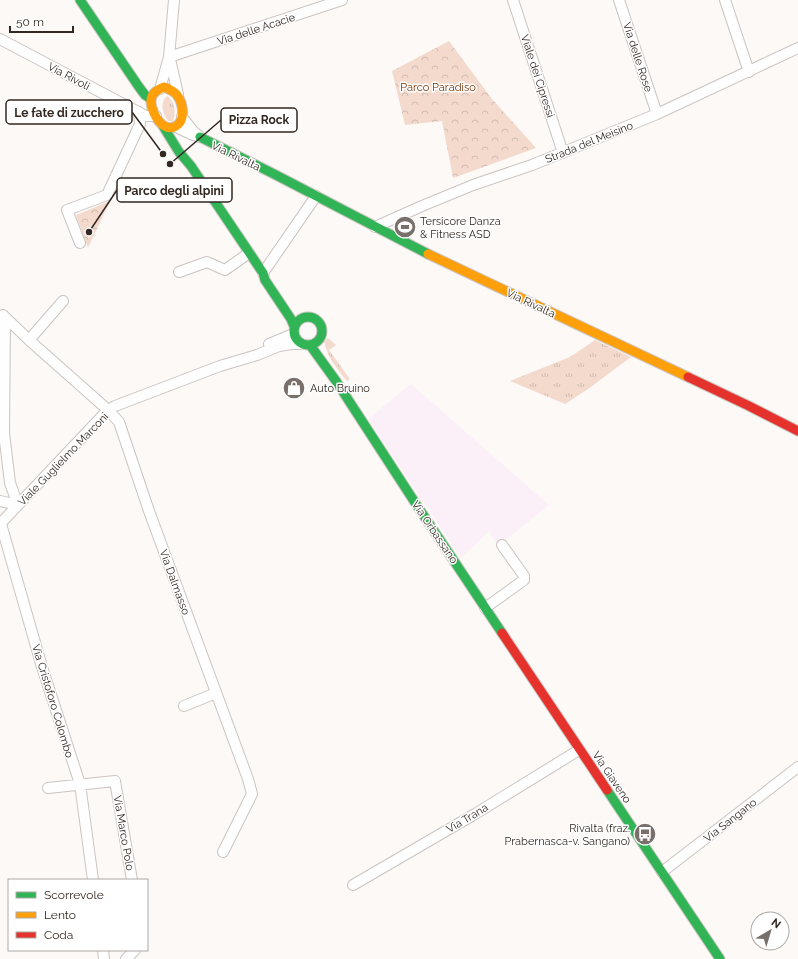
<svg xmlns="http://www.w3.org/2000/svg" width="798" height="959" font-family="Raleway,sans-serif">
<style>
.industrial{fill:#fcf0f8}
.grass{fill:url(#grass-tufts)}
.park{fill:url(#park-crowns)}
.lines{fill:none;stroke-linecap:round;stroke-linejoin:round}
.street-casing{stroke:#cbc4c1;stroke-width:12}
.fast-casing{stroke:#cbc4c1;stroke-width:11}
.slow-casing{stroke:#cbc4c1;stroke-width:11}
.jam-casing{stroke:#cbc4c1;stroke-width:11}
.street{stroke:#fffefe;stroke-width:10}
.fast{stroke:#30b455;stroke-width:9}
.slow{stroke:#ff9f0a;stroke-width:9}
.jam{stroke:#e5322d;stroke-width:9}
.labels{text-anchor:middle;stroke-width:3;stroke-linejoin:round;paint-order:stroke}
.street-label{font-size:11px;fill:#332721;stroke:#fff}
.park-label{font-size:11px;fill:#723305;stroke:#fff}
.poi-label{font-size:11px;fill:#332721;stroke:#fff;text-anchor:start}
.leader{fill:none;stroke:#332721;stroke-width:1.5}
.callout-dot{fill:#332721;stroke:#fff;stroke-width:1.5}
.callout{fill:#fff;stroke:#332721;stroke-width:1.5}
.callout-label{font-size:12px;text-anchor:middle;font-weight:bold;fill:#332721}
</style>
<defs>
<pattern id="grass-tufts" width="24" height="20" patternUnits="userSpaceOnUse"><rect width="24" height="20" fill="#f3dacd"/><path d="M3 7l-1-3M5 7V3M7 7l1-3M15 17l-1-3M17 17v-4M19 17l1-3" fill="none" stroke="#d1bbb0"/></pattern>
<pattern id="park-crowns" width="20" height="18" patternUnits="userSpaceOnUse"><rect width="20" height="18" fill="#f3dacd"/><path d="M2 6a3 3 0 1 1 6 0M12 15a3 3 0 1 1 6 0" fill="none" stroke="#d1bbb0"/></pattern>
</defs>
<rect width="100%" height="100%" fill="#fcf9f7"/>
<!-- industrial -->
<path class="industrial" d="M411 384 549 505 498 546 489 531 461 558 368 419Z"/>
<!-- grass -->
<path class="grass" d="M167 96 169 97C175 105 176 112 173 121H168C163 114 159 103 167 96Z
M328 338 336 345 329 350 350 379 347 381C336 368 328 358 324 341Z
M595 340 631 357 588 389 565 404 510 381 570 357Z"/>
<!-- park -->
<path class="park" d="M449 41 492 99 536 148 453 178 442 121 405 125 392 71Z
M110 201 88 248 76 215Z"/>
<g class="lines">
<!-- street casing -->
<g class="street-casing">
<path id="street" d="M513 0 563 153
M619 0 657 114
M725 0 749 72
M0 39 144 115 147 116H156
M169 57 342 0
M170 59 178 94
M160 89 169 57 174 0
M176 127 191 134 200 137 193 131 182 117
M375 227 422 206 473 185 532 165 657 114 798 48
M80 243 67 210 107 195 140 124 139 112
M179 272 207 262 225 270 249 253
M263 273 316 196
M3 315 5 317 4 433 10 483 18 505
M5 317 29 340 108 410 119 422 149 511 248 779 252 794 223 852
M29 340 63 301
M269 344 293 334
M0 501 18 505
M0 524 108 410 115 406 220 366 257 355 279 346 291 344H300
M1 524 42 667 80 784 93 880
M485 608 524 580V576L502 545
M184 706 216 693
M48 788 115 781 132 880
M662 872 798 767
M353 885 475 814 579 750
M103 950 104 959
M126 959 135 950"/>
</g>
<!-- fast casing -->
<g class="fast-casing">
<path id="fast" d="M80 0 139 87 145 95 151 99
M163 126 179 152 191 166 263 273 265 280 291 319 294 326
M200 137 274 174 428 254
M294 331a14 14 0 1 1 28 0a14 14 0 1 1-28 0Z
M310 345 336 381 414 501 502 633
M607 790 720 959"/>
</g>
<!-- slow casing -->
<g class="slow-casing">
<path id="slow" d="M164 87C169 89 174 91 177 95 183 103 186 120 176 126 162 135 147 107 152 96 154 92 159 89 164 87Z
M428 254 688 377"/>
</g>
<!-- jam casing -->
<g class="jam-casing">
<path id="jam" d="M688 377 749 406 798 431
M502 633 607 790"/>
</g>
<!-- street -->
<use href="#street" class="street"/>
<!-- fast -->
<use href="#fast" class="fast"/>
<!-- slow -->
<use href="#slow" class="slow"/>
<!-- jam -->
<use href="#jam" class="jam"/>
</g>
<!-- icons -->
<defs>
<g id="stadium-disc" transform="scale(1.15)"><circle r="9.5" fill="#79706c" stroke="#fff"/><path d="M0-5a6.5 5 0 1 0 0 10a6.5 5 0 1 0 0-10ZM-3.5-1.8h7v3.6h-7Z" fill="#fff"/></g>
<g id="shop-disc" transform="scale(1.15)"><circle r="9.5" fill="#79706c" stroke="#fff"/><path d="M-5-2.5h2.3a2.7 3.5 0 0 1 5.4 0H5L5.5 6h-11ZM-1.5-2.5h3a1.5 2.3 0 0 0-3 0Z" fill="#fff"/></g>
<g id="bus-disc" transform="scale(1.15)"><circle r="9.5" fill="#79706c" stroke="#fff"/><path d="M-5-6H5V4H4V6H2V4H-2V6H-4V4H-5ZM-3.5-4V0h7V-4ZM-3.5 1.2v1.5H-2V1.2ZM2 1.2v1.5H3.5V1.2Z" fill="#fff"/></g>
</defs>
<g fill-rule="evenodd">
<use href="#stadium-disc" x="405" y="227"/>
<use href="#shop-disc" x="294" y="388"/>
<use href="#bus-disc" x="645" y="834"/>
</g>
<g class="labels">
<!-- street labels -->
<g class="street-label">
<text transform="translate(256 29) rotate(-18)" y="4">Via delle Acacie</text>
<text transform="translate(638 57) rotate(72)" y="4">Via delle Rose</text>
<text transform="translate(69 76) rotate(28)" y="4">Via Rivoli</text>
<text transform="translate(538 76) rotate(72)" y="4">Viale dei Cipressi</text>
<text transform="translate(589 142) rotate(-22)" y="4">Strada del Meisino</text>
<text transform="translate(236 156) rotate(26)" y="4">Via Rivalta</text>
<text transform="translate(531 303) rotate(25)" y="4">Via Rivalta</text>
<text transform="translate(63 459) rotate(-46)" y="4">Viale Guglielmo Marconi</text>
<text transform="translate(435 532) rotate(56)" y="4">Via Orbassano</text>
<text transform="translate(175 582) rotate(70)" y="4">Via Dalmasso</text>
<text transform="translate(53 701) rotate(73)" y="4">Via Cristoforo Colombo</text>
<text transform="translate(612 777) rotate(56)" y="4">Via Giaveno</text>
<text transform="translate(467 818) rotate(-31)" y="4">Via Trana</text>
<text transform="translate(730 820) rotate(-38)" y="4">Via Sangano</text>
<text transform="translate(124 833) rotate(80)" y="4">Via Marco Polo</text>
</g>
<!-- park labels -->
<g class="park-label">
<text x="438" y="91">Parco Paradiso</text>
</g>
<!-- poi labels -->
<g class="poi-label">
<text x="420" y="225">Tersicore Danza<tspan x="420" dy="13">&amp; Fitness ASD</tspan></text>
<text x="310" y="392">Auto Bruino</text>
<text x="630" y="832" text-anchor="end">Rivalta (fraz.<tspan x="630" dy="13">Prabernasca-v. Sangano)</tspan></text>
</g>
</g>
<!-- callouts -->
<path class="leader" d="M163 154L132 112M170 164L221 120M89 232L117 190"/>
<g class="callout-dot">
<circle cx="163" cy="154" r="4"/>
<circle cx="170" cy="164" r="4"/>
<circle cx="89" cy="232" r="4"/>
</g>
<g class="callout">
<rect x="6" y="100" width="126" height="24" rx="4"/>
<rect x="221" y="108" width="76" height="24" rx="4"/>
<rect x="117" y="178" width="115" height="24" rx="4"/>
</g>
<g class="callout-label">
<text x="69" y="117">Le fate di zucchero</text>
<text x="259" y="124">Pizza Rock</text>
<text x="174" y="195">Parco degli alpini</text>
</g>
<!-- legend -->
<rect x="8" y="879" width="140" height="72" fill="#ffffff" stroke="#ada9a6"/>
<rect x="16" y="892" width="20" height="6" fill="#30b455" stroke="#ada9a6"/>
<text x="44" y="899" font-size="12" fill="#332721">Scorrevole</text>
<rect x="16" y="912" width="20" height="6" fill="#ff9f0a" stroke="#ada9a6"/>
<text x="44" y="919" font-size="12" fill="#332721">Lento</text>
<rect x="16" y="932" width="20" height="6" fill="#e5322d" stroke="#ada9a6"/>
<text x="44" y="939" font-size="12" fill="#332721">Coda</text>
<!-- north arrow -->
<g transform="translate(770 931) rotate(38)"><circle r="19" fill="#ffffff" stroke="#ada9a6"/>
<path d="M0-3L7 15L0 10L-7 15Z" fill="#79706c"/>
<text y="-6" font-size="11" font-weight="bold" text-anchor="middle" fill="#332721">N</text>
</g>
<!-- scale -->
<path d="M10 26v6h63v-6" fill="none" stroke="#332721" stroke-width="2"/>
<text x="16" y="26" font-size="12" fill="#332721" stroke="#ffffff" stroke-width="3" paint-order="stroke">50 m</text>
</svg>
